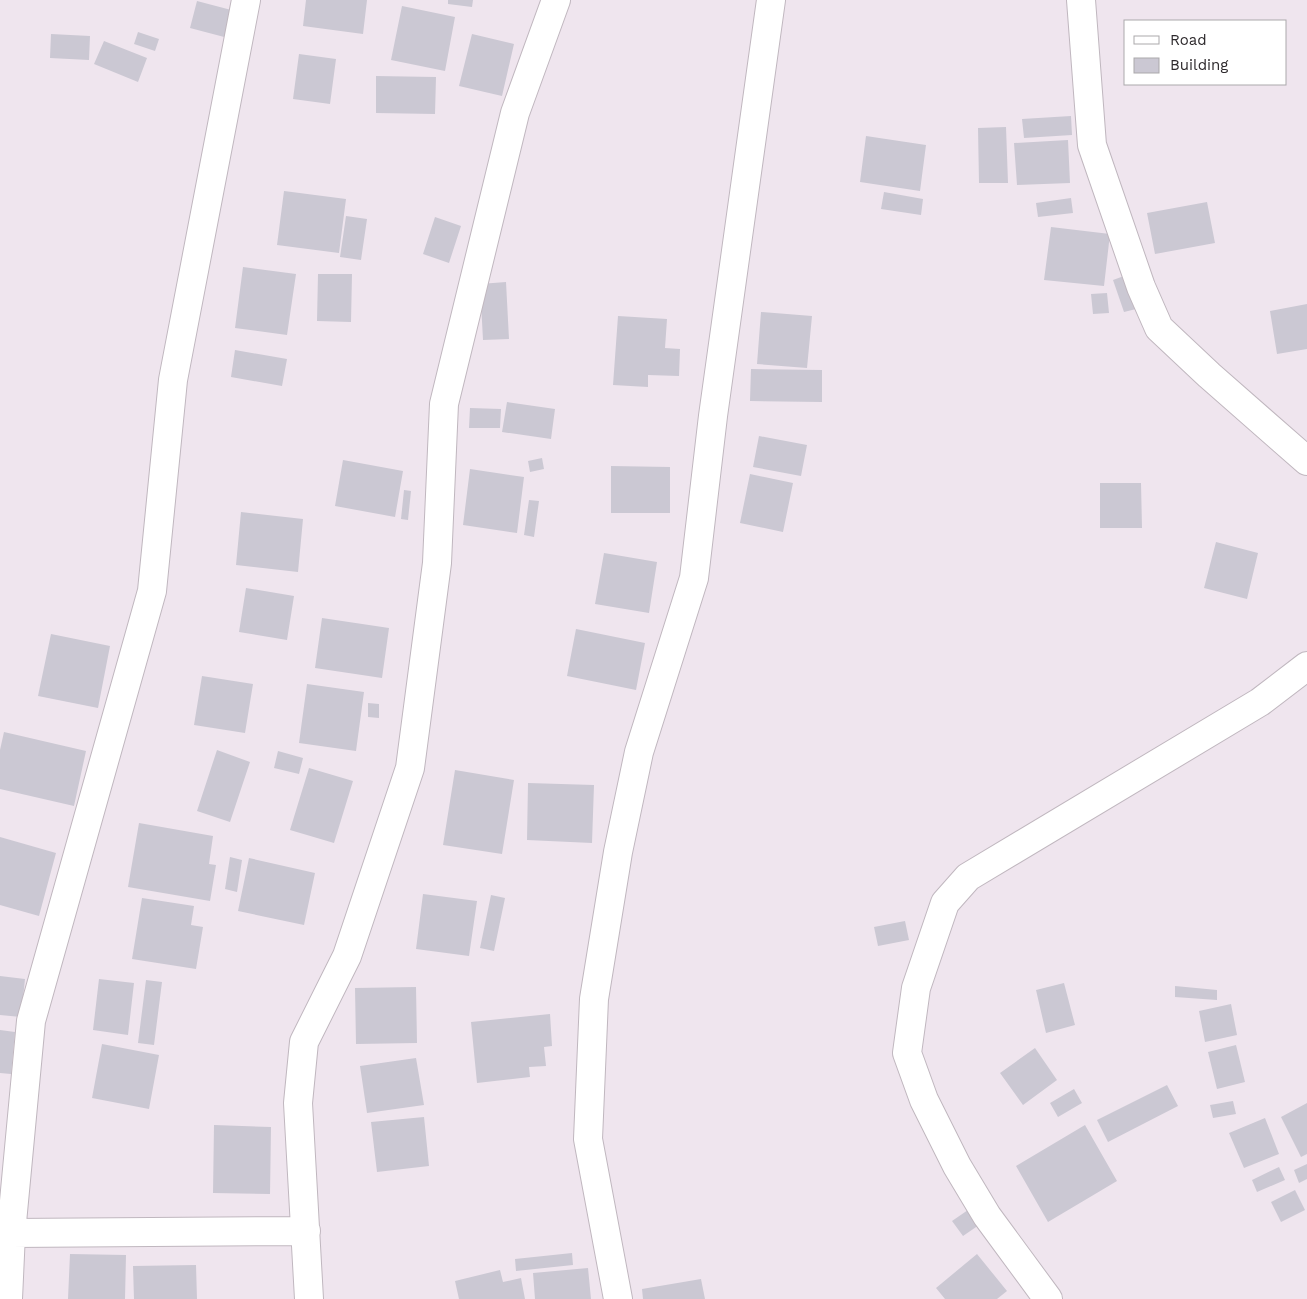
<svg xmlns="http://www.w3.org/2000/svg" width="1307" height="1299" font-family="'Work Sans',sans-serif">
<style>
.building{fill:#cbc8d3}
.lines{fill:none;stroke-linecap:round;stroke-linejoin:round}
.minor-casing{stroke:#c0b7bf;stroke-width:30}
.minor{stroke:#fff;stroke-width:28}
</style>
<rect width="100%" height="100%" fill="#efe5ee"/>
<!-- building -->
<path class="building" d="M306 0H367L363 34 303 26Z
M448 0H473L472 7 448 4Z
M197 1 235 11 228 38 190 28Z
M402 6 455 17 445 71 391 60Z
M138 32 159 39 155 51 134 44Z
M51 34 90 36 89 60 50 58Z
M472 34 514 44 502 96 459 86Z
M104 41 147 58 138 82 94 64Z
M299 54 336 59 330 104 293 99Z
M376 76 436 77 435 114 376 113Z
M1071 116 1072 135 1024 138 1022 119Z
M1006 127 1008 183H979L978 128Z
M866 136 926 145 920 191 860 182Z
M1068 140 1070 183 1017 185 1014 143Z
M284 191 346 199 339 253 277 245Z
M884 192 923 199 921 215 881 209Z
M1071 198 1073 213 1038 217 1036 203Z
M1207 202 1215 243 1155 254 1147 213Z
M346 216 367 219 361 260 340 257Z
M435 217 461 226 449 263 423 254Z
M1051 227 1110 234 1104 286 1044 280Z
M243 267 296 274 287 335 235 328Z
M318 274H352L351 322 317 321Z
M1124 276 1136 309 1124 312 1113 280Z
M506 282 509 339 483 340 480 284Z
M1107 293 1109 313 1093 314 1091 294Z
M1307 304V349L1277 354 1270 311Z
M761 312 812 316 807 368 757 364Z
M618 316 667 319 665 348 680 349 679 376 648 375V387L613 385Z
M235 350 287 359 282 386 231 377Z
M751 369 822 370V402L750 401Z
M507 402 555 409 551 439 502 432Z
M470 408 501 409 500 428H469Z
M759 436 807 445 801 476 753 467Z
M542 458 544 469 530 472 528 461Z
M343 460 403 471 395 517 335 506Z
M611 466 670 467V513H611Z
M470 469 524 477 517 533 463 525Z
M750 474 793 483 783 532 740 523Z
M1100 483H1141L1142 528H1100Z
M404 490 411 491 408 520 401 519Z
M529 500 539 501 534 537 524 535Z
M241 512 303 519 298 572 236 565Z
M1216 542 1258 553 1247 599 1204 588Z
M604 553 657 562 649 613 595 604Z
M246 588 294 596 287 640 239 632Z
M322 618 389 628 382 678 315 668Z
M576 629 645 643 636 690 567 676Z
M51 634 110 646 98 708 38 696Z
M202 676 253 684 245 733 194 725Z
M307 684 364 692 356 751 299 743Z
M368 703 379 704V718L368 717Z
M4 732 86 751 74 806 0 789V750Z
M217 750 250 762 230 822 197 811Z
M278 751 303 758 299 774 274 768Z
M309 768 353 781 334 843 290 830Z
M455 770 514 780 502 854 443 845Z
M528 783 594 785 592 843 527 840Z
M139 823 213 836 209 864 216 865 210 901 128 887Z
M0 837 56 853 39 916 0 905Z
M230 857 242 860 237 892 225 889Z
M249 858 315 873 304 925 238 911Z
M423 894 477 901 469 956 416 949Z
M491 895 505 898 494 951 480 948Z
M142 898 194 906 191 925 203 927 196 969 132 959Z
M905 921 909 940 878 946 874 927Z
M0 976 25 979 21 1017 0 1015Z
M99 979 134 983 128 1035 93 1030Z
M146 980 162 982 154 1045 138 1043Z
M1064 983 1075 1025 1046 1033 1036 990Z
M1175 986 1217 990V1000L1175 997Z
M416 987 417 1043 356 1044 355 988Z
M1231 1004 1237 1035 1205 1042 1199 1011Z
M550 1014 552 1046 544 1047 546 1066 529 1067 530 1077 477 1083 471 1022Z
M0 1030 15 1032 11 1074 0 1073Z
M102 1044 159 1055 149 1109 92 1098Z
M1236 1045 1245 1082 1217 1089 1208 1052Z
M1035 1048 1057 1080 1023 1105 1000 1073Z
M416 1058 424 1105 367 1113 360 1066Z
M1167 1085 1178 1106 1108 1142 1097 1120Z
M1074 1089 1082 1103 1058 1117 1050 1103Z
M1233 1101 1236 1114 1213 1118 1210 1105Z
M1307 1103V1154L1301 1157 1281 1117Z
M424 1117 429 1166 377 1172 371 1122Z
M1265 1118 1279 1154 1244 1168 1229 1133Z
M214 1125 271 1127 270 1194 213 1193Z
M1085 1125 1117 1181 1048 1222 1016 1166Z
M1307 1164V1179L1299 1183 1294 1170Z
M1279 1167 1285 1180 1257 1192 1252 1180Z
M1295 1190 1305 1210 1281 1222 1271 1202Z
M968 1210 979 1225 963 1236 952 1221Z
M572 1253 573 1265 516 1271 515 1259Z
M70 1254 126 1255 125 1299H68Z
M977 1254 1007 1291 997 1299H945L936 1288Z
M196 1265 197 1299H134L133 1266Z
M588 1268 591 1299H535L533 1273Z
M500 1270 503 1282 521 1278 525 1299H459L455 1281Z
M701 1279 705 1299H643L642 1289Z"/>
<g class="lines">
<!-- minor casing -->
<g class="minor-casing">
<path id="minor" d="M1081 0 1092 145 1141 287 1159 328 1209 375 1307 461
M11 1233 306 1231
M8 1299 11 1233 31 1021 152 591 173 380 246 0
M309 1299 298 1103 304 1042 347 956 410 768 437 563 444 404 515 113 556 0
M618 1299 588 1139 594 999 618 852 639 752 694 578 713 416 771 0
M1048 1299 987 1216 957 1166 924 1100 907 1053 916 988 945 903 968 877 1260 702 1307 666"/>
</g>
<!-- minor -->
<use href="#minor" class="minor"/>
</g>
<!-- legend -->
<rect x="1124" y="20" width="162" height="65" fill="#ffffff" stroke="#aba9ab"/>
<rect x="1134" y="36" width="25" height="8" fill="#ffffff" stroke="#aba9ab"/>
<text x="1170" y="45" font-size="15" fill="#2d292c">Road</text>
<rect x="1134" y="58" width="25" height="15" fill="#cbc8d3" stroke="#aba9ab"/>
<text x="1170" y="70" font-size="15" fill="#2d292c">Building</text>
</svg>
